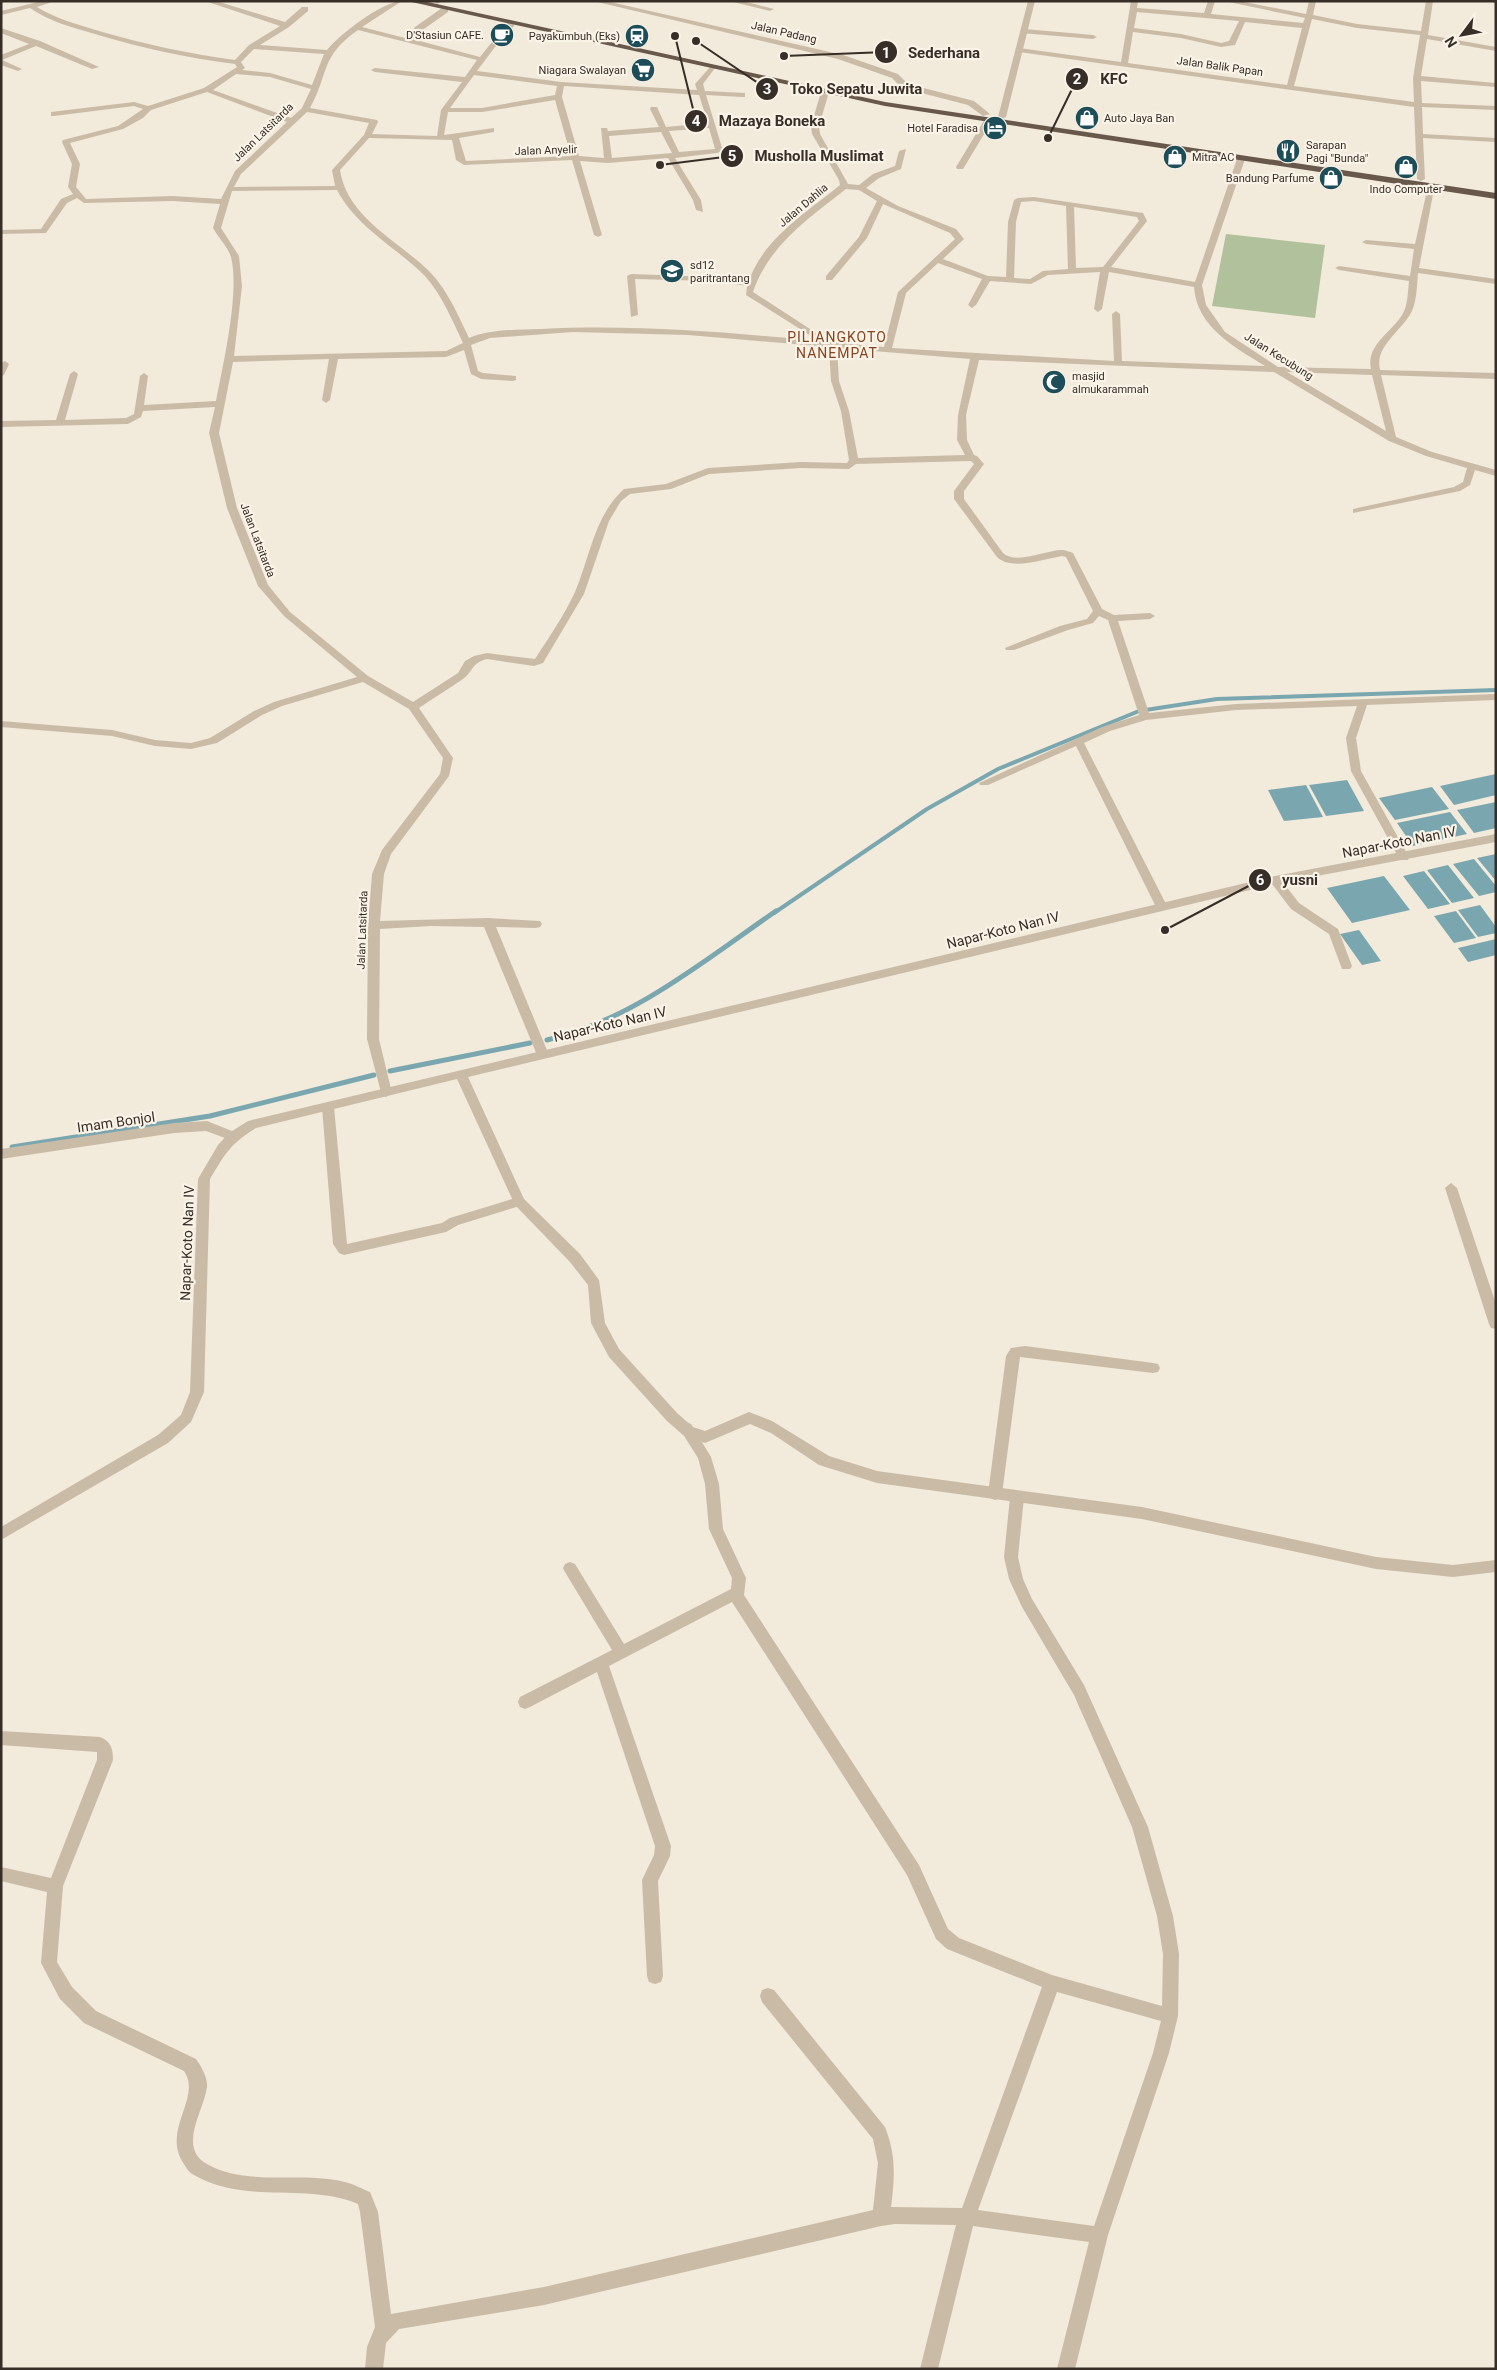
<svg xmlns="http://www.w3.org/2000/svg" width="1497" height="2370" font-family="Roboto,sans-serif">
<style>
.green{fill:#b0c19b}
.water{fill:#7aa7af}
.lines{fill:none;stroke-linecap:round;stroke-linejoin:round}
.stream-far1{stroke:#7aa7af;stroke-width:4}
.stream{stroke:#7aa7af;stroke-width:5}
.minor{fill:#cabba7;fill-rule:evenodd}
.tertiary{fill:#cabba7;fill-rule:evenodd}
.trunk{fill:#68584c;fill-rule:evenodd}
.labels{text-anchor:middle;stroke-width:4.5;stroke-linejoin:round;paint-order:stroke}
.far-street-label{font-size:11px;fill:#372e28;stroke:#faf3e7}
.far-poi-label{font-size:11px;fill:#372e28;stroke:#faf3e7;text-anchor:end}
.far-quarter-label{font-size:14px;letter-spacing:1px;fill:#864420;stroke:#faf3e7}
.street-label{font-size:14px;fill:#372e28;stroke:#faf3e7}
.leader{fill:none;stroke:#372e28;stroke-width:2}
.callout-dot{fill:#372e28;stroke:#faf3e7;stroke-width:2}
.mark-label{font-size:15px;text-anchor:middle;font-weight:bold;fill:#fff}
.callout-label{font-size:15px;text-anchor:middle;font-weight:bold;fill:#372e28;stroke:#faf3e7;stroke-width:4.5;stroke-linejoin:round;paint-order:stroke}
</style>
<rect width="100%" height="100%" fill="#f2eadb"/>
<!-- green -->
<path class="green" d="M1226 234 1325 245 1315 318 1212 306Z"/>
<!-- water -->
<path class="water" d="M1496 774V795L1454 805 1440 786Z
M1347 780 1364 811 1326 816 1309 785Z
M1306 785 1323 817 1284 821 1268 790Z
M1432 787 1449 809 1395 820 1379 798Z
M1496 802V828L1474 833 1457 810Z
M1450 812 1467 834 1413 846 1397 823Z
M1496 854V881L1477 858Z
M1474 859 1496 886V892L1479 896 1453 864Z
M1448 865 1474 898 1452 903 1427 870Z
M1424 871 1450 904 1428 909 1403 876Z
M1384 876 1410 910 1352 923 1327 888Z
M1480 905 1496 927V933L1478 937 1458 910Z
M1456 911 1476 938 1454 943 1434 916Z
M1359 930 1381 961 1362 965 1340 934Z
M1496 939V955L1468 962 1458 948Z"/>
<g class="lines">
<!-- stream-far1 -->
<path class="stream-far1" d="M774 913 927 809 998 769 1139 711 1217 699 1496 690"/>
<!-- stream -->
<path class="stream" d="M547 1040C633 1020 705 960 776 911
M390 1071 530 1043
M12 1147 210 1116 374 1075"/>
<!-- minor -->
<path class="minor" d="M42 1H55L37 7C56 19 77 24 99 31 144 44 189 54 235 60L249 45 280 26 205 1H216L285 22 302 7H308V11L289 27 260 45 327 50C340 34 383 1 402 1L362 27 405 38 415 27 442 8H448V12L421 31 412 39 480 57 508 22H514V26L498 43 477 71 561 82 697 90 695 84 711 66 715 68 703 84 705 91 745 93V97H742L706 95 723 151 717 153 675 158 701 200 703 212 696 210 693 200 668 158 608 163 580 161 602 235 598 237 594 235 572 160 464 165 456 160 452 140 369 138 340 170C347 218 399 241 430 272 448 291 458 315 469 338 491 329 517 330 541 329 634 324 726 332 819 341L746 295 747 286 713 281 635 279 638 315 631 317 627 276 631 274 713 277 749 281C763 239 807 212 840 185L839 180 812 134 811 126 821 92 825 90 829 92 819 126 820 134 848 184 859 185 873 174 895 166 899 151 906 149 901 169 879 178 866 188 898 206 956 229 964 239 943 259 988 276 1006 277 1008 222 1014 200 1018 198 1034 197 1143 213 1147 221 1111 267 1195 282 1237 159 1244 157 1245 159 1202 285 1206 305 1225 332 1278 367 1371 369C1365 343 1397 330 1405 309 1408 300 1408 290 1409 281L1339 270 1335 268 1339 266 1410 276 1414 249 1366 244 1362 242 1366 240 1415 244 1428 186 1435 184 1419 268 1496 279V284L1418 273C1417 284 1417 300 1412 311 1403 330 1374 346 1380 370L1496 373V379L1381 375 1396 437 1432 452 1496 470V476L1475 470 1470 485 1460 491 1353 513V509L1454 487 1463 482 1467 468 1426 456 1389 441 1274 372 979 360 966 415 967 440 974 455 977 456 984 464 964 491V499L1003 553C1016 565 1046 550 1062 550 1065 550 1070 552 1073 553L1102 609 1114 615 1150 613 1155 616 1150 619 1118 621 1149 713 1236 704 1496 694V700L1367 705 1356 738 1361 771 1409 857 1408 860H1400L1351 771 1346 738 1357 706 1236 710 1146 720 1110 731 1084 743 1167 906 1165 909H1157L1076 746 988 785H980L979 783 1102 727 1139 715 1108 620 1099 616 1093 623 1068 630 1014 650H1006L1005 648 1060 626 1087 619 1093 611 1066 557 1062 556C1044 559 1011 571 997 557L954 499V491L974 464 971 461 856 464 849 469 801 468 709 474 671 489 630 494 621 501 609 521 584 594 543 663 534 666 487 659C471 663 474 671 463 679 449 689 433 698 419 708L453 758 449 776 391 854 384 874 380 921 488 918 540 921 542 924 540 927 536 928 496 927 549 1055 543 1059 537 1055 484 927 431 926 380 929 379 1039 392 1093 386 1097 382 1096 367 1039 368 925 372 874 382 850 440 774 443 758 409 709 363 682 282 706 262 715 217 743 191 749 155 746 112 736 1 727V721L112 730 155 740 191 743 210 738 254 711 274 702 357 677 284 616 258 586 227 508 209 433 215 407 143 411 141 417 128 424 1 427V421L56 420 70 374 74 371 78 374 65 420 126 418 134 414 140 376 144 373 148 376 144 405 216 401C223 365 240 292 231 257 228 247 218 237 213 228L220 204 172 201 84 203 77 198 67 203 46 233 1 234V230L41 229 61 199 73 194 68 187 72 164 62 142 63 140 118 126 143 109 134 106 54 116H51V112L134 102 148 106 204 88 237 67 235 64C187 58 141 48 95 34 72 27 50 22 30 8L1 15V11ZM358 30 477 60 465 77 375 68 371 70 375 72 462 82 441 110 437 136 372 134 378 122 377 120 310 108C329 74 320 56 358 30ZM254 49 324 54 312 85 270 73 242 70 245 68 241 62ZM236 74 270 77 311 89 302 108 291 118 213 90ZM474 75 557 86 555 95 482 108H450ZM564 86 699 95 708 123 666 127 657 107H651L650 109 659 127 608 131 607 128H601L604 158 579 156 562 97ZM207 92 287 122 235 171 221 199 172 196 86 199 76 187 80 164 70 143 123 129 143 118 151 110ZM555 100 571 156 466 161 459 138 494 132V128L444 135 448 112H482ZM307 112 369 123 364 135 332 170 335 186 234 187 241 174ZM709 128 715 149 679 152 669 131ZM661 132 672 153 612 158 609 136ZM846 189 859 190 877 201 859 237 826 276V280H832L867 238 883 204 950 233 955 239 898 292 884 347 830 342 753 292C769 245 809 218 846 189ZM337 190C357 228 396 247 425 276 442 295 452 320 463 343L446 351 234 356 242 286 239 256 221 228 232 191ZM1034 201 1066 206 1068 269 1043 271 1030 279 1014 278 1016 222 1021 202ZM1074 207 1137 217 1139 221 1103 267 1076 268ZM938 263 982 279 968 305 972 308 976 305 990 281 1031 284 1048 275 1100 272 1094 309 1098 312 1102 309 1109 272 1194 287C1197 328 1235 347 1265 366L1122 361 1120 314 1116 311 1112 314 1114 361 892 348 906 293ZM573 332 688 335 829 347 831 381 841 411 849 460 847 463 801 462 708 468 666 484 624 489C594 516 590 557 575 592 564 616 549 637 535 659L487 653 474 656 465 661 458 673 413 702 368 676 290 612 268 585 237 508 219 433 233 362 329 359 322 400 326 403 330 400 338 359 446 357 464 350 471 374 481 379 513 381 516 380V376L483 373 478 371 471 345 490 338ZM837 348 970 359 958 415 957 440 965 455 858 458 849 411 839 381ZM1287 372 1372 375 1386 431Z
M434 1H442L437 4Z
M593 1H606L843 55 898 74 908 84 974 101 990 114 983 116 968 105 902 88 892 78 838 59Z
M729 1H743L774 9 770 11Z
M1131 1H1138L1137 8 1204 13 1208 1H1215L1211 14 1303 23 1305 18 1224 1H1239L1306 14 1309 1H1316L1313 15 1357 24 1421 31 1426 1H1433L1428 35 1496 47V51L1427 39 1421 76 1495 83 1496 87 1421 81 1422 103 1496 106V110L1422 107 1423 134 1496 138V142L1423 138 1425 179 1421 181 1417 179 1414 107 1019 52 1015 50 1019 48 1121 62ZM1137 12 1239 21 1229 41 1221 43 1181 34 1134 28ZM1312 19 1357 28 1420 35 1413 78 1414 102 1294 86ZM1245 22 1302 28 1287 85 1128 63 1133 32 1181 38 1221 47 1235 45Z
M1491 1H1496V3L1492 2Z
M1 28 40 41 99 67 92 69 36 46 2 60 22 69 18 71 1 65V55L29 44 1 33Z
M1024 29 1093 35 1097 37 1093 39 1021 33V29Z
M985 119 992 121 963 169H957L956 167Z
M5 361 9 364 4 375 1 376V363Z
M1275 876 1279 877 1299 903 1338 929 1352 966 1350 969H1342L1329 934 1291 909 1269 880Z
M328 1103 334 1107 347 1244 442 1223 450 1218 519 1197 523 1199 525 1202 523 1205 458 1225 446 1232 344 1255 339 1253 333 1244 322 1107Z
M207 1121 237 1133 239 1136 233 1141 206 1131 174 1133 1 1159V1149L174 1123Z
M1451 1183 1457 1188 1496 1304V1329L1491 1328 1489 1324 1445 1188Z
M1025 1346 1153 1363 1158 1364 1160 1368 1158 1372 1153 1373 1020 1357 1002 1494 1000 1498 995 1500 990 1498 988 1494 1006 1356 1011 1348Z
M686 1422 691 1424 711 1457 719 1484 723 1529 746 1578 744 1595 919 1865 948 1929 959 1938 1052 1975 1162 2006 1163 1954 1157 1916 1132 1827 1074 1695 1022 1607 1009 1579 1004 1557 1010 1497 1012 1493 1017 1491 1022 1493 1024 1497 1018 1557 1023 1579 1032 1599 1084 1685 1148 1827 1173 1916 1179 1954 1178 2016 1169 2053 1108 2235 1075 2369H1057L1089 2242 973 2226 938 2369H920L956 2225 895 2224 881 2226 544 2305 399 2329 386 2343 383 2369H365L367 2347 375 2327 360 2212 358 2204C306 2182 246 2205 194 2175 188 2172 186 2167 182 2161 163 2128 202 2097 184 2071L84 2023 60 1999 41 1963 47 1892 1 1881V1867L51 1878 97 1760V1752L1 1745V1731L100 1737C111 1741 113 1749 113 1760L63 1886 57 1962 72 1987 96 2011 196 2059C201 2066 208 2078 207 2087 204 2111 177 2147 207 2164 247 2187 301 2171 345 2182 354 2184 362 2189 370 2192L378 2212 391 2314 544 2287 873 2210 878 2163 873 2139 762 2002 760 1996 762 1990 768 1988 774 1990 885 2127C896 2154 895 2178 891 2207L962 2208 1042 1987 947 1949 936 1939 907 1875 732 1602 609 1666 671 1846 670 1856 658 1881 663 1976 661 1982 655 1984 649 1982 647 1976 642 1880 654 1855 655 1846 597 1672 530 1707 525 1709 520 1707 518 1702 520 1697 612 1650 565 1572 563 1568 565 1564 570 1562 575 1564 624 1644 731 1589 732 1578 709 1529 705 1484 698 1458 679 1428 681 1424ZM1057 1992 1161 2021 1153 2053 1094 2226 978 2210Z"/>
<!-- tertiary -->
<path class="tertiary" d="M1028 1H1035L1006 117 1002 119 998 117Z
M1496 834V842L1275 884 468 1077 524 1199 580 1254 599 1280 605 1323 619 1349 677 1413 693 1427 705 1431 749 1412 772 1421 829 1456 877 1471 1142 1507 1376 1557 1453 1565 1496 1560V1572L1453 1577 1376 1569 1142 1519 877 1483 819 1465 771 1433 750 1424 705 1443 683 1435 667 1421 609 1357 591 1323 588 1285 570 1262 515 1205 457 1079 256 1128C230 1144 225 1154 210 1179L204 1392 191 1422 168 1443 1 1540V1527L158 1435 181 1415 190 1392 198 1179 218 1145 229 1133 248 1121 1275 876Z"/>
<!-- trunk -->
<path class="trunk" d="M407 1H423L885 102 1496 193V199L885 106Z"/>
</g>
<!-- icons -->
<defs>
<g id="cafe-disc" transform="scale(1.25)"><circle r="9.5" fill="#1d4d58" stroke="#faf3e7"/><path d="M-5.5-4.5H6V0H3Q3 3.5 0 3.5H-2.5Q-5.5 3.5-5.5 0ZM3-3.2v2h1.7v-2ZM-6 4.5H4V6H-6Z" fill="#fff"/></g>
<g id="station-disc" transform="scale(1.25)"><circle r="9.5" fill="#1d4d58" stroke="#faf3e7"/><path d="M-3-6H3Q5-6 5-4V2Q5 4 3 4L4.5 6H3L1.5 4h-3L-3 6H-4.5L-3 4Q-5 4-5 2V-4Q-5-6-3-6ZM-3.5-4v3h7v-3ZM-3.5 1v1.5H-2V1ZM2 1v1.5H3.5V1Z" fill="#fff"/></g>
<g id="supermarket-disc" transform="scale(1.25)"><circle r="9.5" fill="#1d4d58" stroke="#faf3e7"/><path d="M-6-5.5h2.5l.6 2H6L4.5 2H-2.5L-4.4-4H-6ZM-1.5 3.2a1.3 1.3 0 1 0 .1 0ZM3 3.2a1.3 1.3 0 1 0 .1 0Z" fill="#fff"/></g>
<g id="shop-disc" transform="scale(1.25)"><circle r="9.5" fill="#1d4d58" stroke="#faf3e7"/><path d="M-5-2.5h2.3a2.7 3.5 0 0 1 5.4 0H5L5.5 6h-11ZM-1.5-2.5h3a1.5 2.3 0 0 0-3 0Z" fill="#fff"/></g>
<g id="hotel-disc" transform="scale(1.25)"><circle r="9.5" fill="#1d4d58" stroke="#faf3e7"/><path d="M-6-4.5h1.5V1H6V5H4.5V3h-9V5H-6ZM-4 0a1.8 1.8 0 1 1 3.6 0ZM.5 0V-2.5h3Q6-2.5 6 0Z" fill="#fff"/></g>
<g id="restaurant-disc" transform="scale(1.25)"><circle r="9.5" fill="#1d4d58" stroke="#faf3e7"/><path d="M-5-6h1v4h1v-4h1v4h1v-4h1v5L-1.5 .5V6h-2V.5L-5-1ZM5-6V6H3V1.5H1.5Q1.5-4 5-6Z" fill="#fff"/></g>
<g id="school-disc" transform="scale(1.25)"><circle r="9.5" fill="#1d4d58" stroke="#faf3e7"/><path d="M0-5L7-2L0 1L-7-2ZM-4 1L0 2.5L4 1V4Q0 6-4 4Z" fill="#fff"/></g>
<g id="mosque-disc" transform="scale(1.25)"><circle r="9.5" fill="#1d4d58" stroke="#faf3e7"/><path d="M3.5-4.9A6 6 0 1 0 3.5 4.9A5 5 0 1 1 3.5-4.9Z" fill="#fff"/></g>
</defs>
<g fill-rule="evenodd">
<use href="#cafe-disc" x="502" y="35"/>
<use href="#station-disc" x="637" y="36"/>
<use href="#supermarket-disc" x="643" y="70"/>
<use href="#shop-disc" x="1087" y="118"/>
<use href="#hotel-disc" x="995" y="128"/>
<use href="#restaurant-disc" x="1288" y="151"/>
<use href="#shop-disc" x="1175" y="157"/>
<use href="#shop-disc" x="1406" y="167"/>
<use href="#shop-disc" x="1331" y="178"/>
<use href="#school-disc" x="672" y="271"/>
<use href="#mosque-disc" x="1054" y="382"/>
</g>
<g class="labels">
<!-- far-street labels -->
<g class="far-street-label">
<text transform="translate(784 32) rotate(13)" y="4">Jalan Padang</text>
<text transform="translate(1220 66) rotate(8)" y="4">Jalan Balik Papan</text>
<text transform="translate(263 132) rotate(-44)" y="4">Jalan Latsitarda</text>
<text transform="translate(546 150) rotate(-2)" y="4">Jalan Anyelir</text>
<text transform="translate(803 205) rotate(-40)" y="4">Jalan Dahlia</text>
<text transform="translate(1279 356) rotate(32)" y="4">Jalan Kecubung</text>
<text transform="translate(258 540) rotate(69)" y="4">Jalan Latsitarda</text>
<text transform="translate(362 930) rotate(-88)" y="4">Jalan Latsitarda</text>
</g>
<!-- far-poi labels -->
<g class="far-poi-label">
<text x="484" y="39">D'Stasiun CAFE.</text>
<text x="620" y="40">Payakumbuh (Eks)</text>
<text x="626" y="74">Niagara Swalayan</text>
<text x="1104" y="122" text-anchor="start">Auto Jaya Ban</text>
<text x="978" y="132">Hotel Faradisa</text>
<text x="1306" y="149" text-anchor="start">Sarapan<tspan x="1306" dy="13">Pagi "Bunda"</tspan></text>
<text x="1192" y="161" text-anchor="start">Mitra AC</text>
<text x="1314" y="182">Bandung Parfume</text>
<text x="1406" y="193" text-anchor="middle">Indo Computer</text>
<text x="690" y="269" text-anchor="start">sd12<tspan x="690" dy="13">paritrantang</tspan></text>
<text x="1072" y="380" text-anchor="start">masjid<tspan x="1072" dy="13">almukarammah</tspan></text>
</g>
<!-- far-quarter labels -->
<g class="far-quarter-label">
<text x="837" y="342">PILIANGKOTO<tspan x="837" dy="16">NANEMPAT</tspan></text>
</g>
<!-- street labels -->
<g class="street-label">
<text transform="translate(1399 842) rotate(-11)" y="5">Napar-Koto Nan IV</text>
<text transform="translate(1003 930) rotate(-14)" y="5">Napar-Koto Nan IV</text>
<text transform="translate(610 1024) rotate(-13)" y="5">Napar-Koto Nan IV</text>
<text transform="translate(116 1122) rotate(-8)" y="5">Imam Bonjol</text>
<text transform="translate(187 1243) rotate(-88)" y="5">Napar-Koto Nan IV</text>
</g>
</g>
<!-- callouts -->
<path class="leader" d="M784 56L886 52M1048 138L1077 79M696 41L767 89M675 36L696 121M660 165L732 156M1165 930L1260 880"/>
<g class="callout-dot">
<circle cx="784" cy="56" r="5"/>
<circle cx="1048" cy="138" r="5"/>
<circle cx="696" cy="41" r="5"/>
<circle cx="675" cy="36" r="5"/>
<circle cx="660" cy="165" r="5"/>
<circle cx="1165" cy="930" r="5"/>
<circle cx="886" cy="52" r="12"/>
<circle cx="1077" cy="79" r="12"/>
<circle cx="767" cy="89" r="12"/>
<circle cx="696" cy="121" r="12"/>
<circle cx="732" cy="156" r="12"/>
<circle cx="1260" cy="880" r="12"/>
</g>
<g class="mark-label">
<text x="886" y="58">1</text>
<text x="1077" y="84">2</text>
<text x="767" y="94">3</text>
<text x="696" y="126">4</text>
<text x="732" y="161">5</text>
<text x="1260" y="885">6</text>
</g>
<g class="callout-label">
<text x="944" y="58">Sederhana</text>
<text x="1114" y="84">KFC</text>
<text x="856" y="94">Toko Sepatu Juwita</text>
<text x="772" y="126">Mazaya Boneka</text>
<text x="819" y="161">Musholla Muslimat</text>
<text x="1300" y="885">yusni</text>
</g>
<!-- border -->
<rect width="1497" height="2370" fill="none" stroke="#372e28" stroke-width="5"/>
<!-- north arrow -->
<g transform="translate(1462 35) rotate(238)" stroke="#faf3e7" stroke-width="4" paint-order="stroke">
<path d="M0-4L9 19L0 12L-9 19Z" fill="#372e28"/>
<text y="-8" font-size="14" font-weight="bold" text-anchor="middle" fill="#372e28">N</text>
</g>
</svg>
